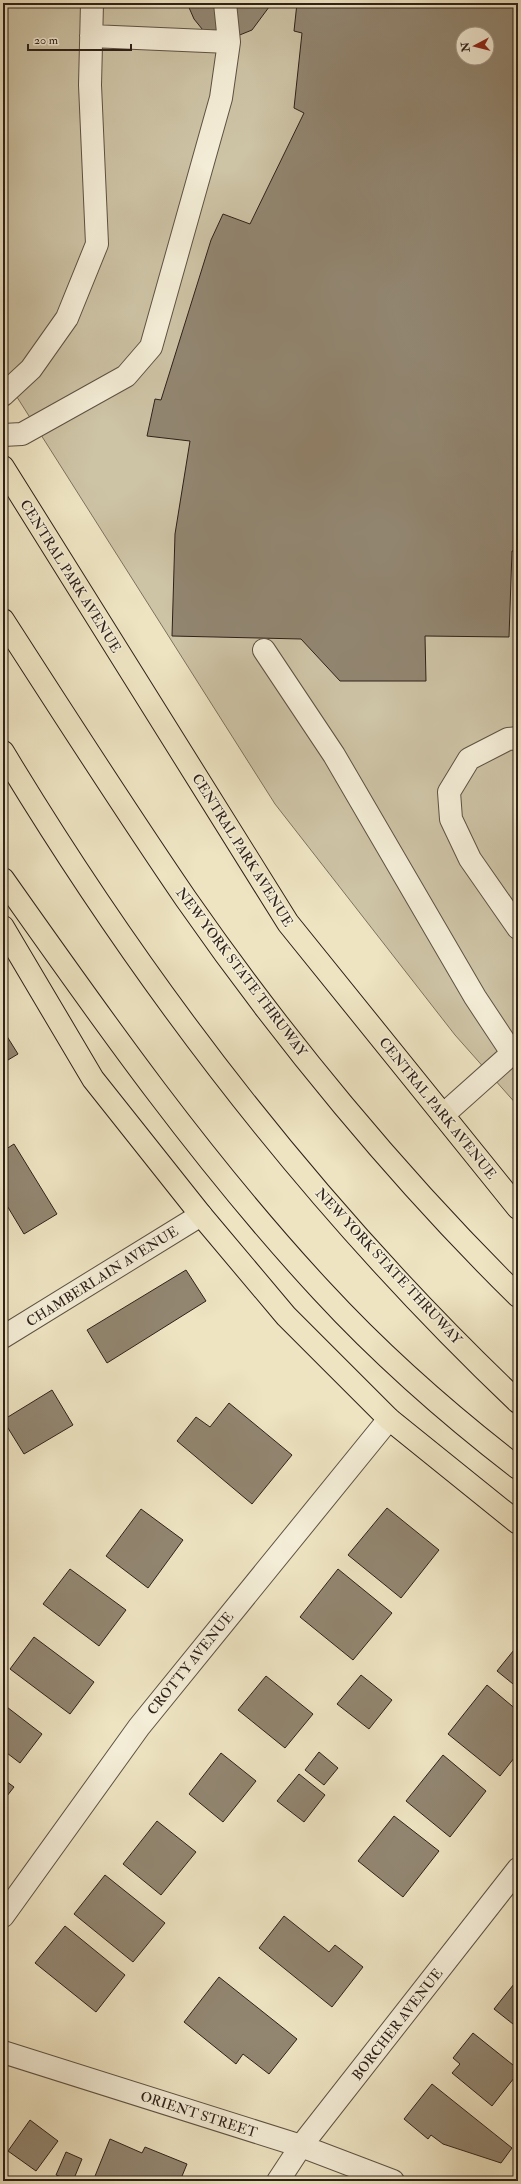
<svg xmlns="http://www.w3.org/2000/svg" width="521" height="2184" font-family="'IM FELL Double Pica',serif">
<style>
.green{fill:#cdc3a5;stroke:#7e725f;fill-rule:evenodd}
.building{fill:#928671;stroke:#2e2119;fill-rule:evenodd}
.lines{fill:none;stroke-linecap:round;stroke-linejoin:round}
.minor-casing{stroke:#5e5243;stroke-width:24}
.major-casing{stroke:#2e2119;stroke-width:24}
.highway-casing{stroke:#2e2119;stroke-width:24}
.minor{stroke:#f4edd7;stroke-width:22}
.major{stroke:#eee4c2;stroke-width:22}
.highway{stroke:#eee4c2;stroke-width:22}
.labels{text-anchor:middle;stroke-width:3;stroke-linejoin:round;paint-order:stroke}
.street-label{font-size:14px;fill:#2e2119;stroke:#f4edd7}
</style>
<rect width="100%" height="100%" fill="#eee4c2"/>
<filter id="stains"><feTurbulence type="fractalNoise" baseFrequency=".005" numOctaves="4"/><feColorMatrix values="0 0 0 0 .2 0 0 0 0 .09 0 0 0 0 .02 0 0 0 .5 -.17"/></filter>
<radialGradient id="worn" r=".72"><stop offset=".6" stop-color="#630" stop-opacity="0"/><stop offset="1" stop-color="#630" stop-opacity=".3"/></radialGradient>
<!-- green -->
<path class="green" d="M3 3H518V1106L455 1035 275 804 3 375ZM463 34H487V58H463Z"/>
<!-- building -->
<path class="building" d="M187 3H272L252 30 215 45 194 19Z
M297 3H518V551H512L509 637 425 636 426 681H340L301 639 172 636 175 534 190 441 147 436 155 399 161 400 211 240 223 214 250 224 304 113 294 108 302 33 294 31ZM463 34H487V58H463Z
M3 1030 18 1054 3 1063Z
M14 1144 57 1214 24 1234 3 1199V1151Z
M186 1270 206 1301 107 1363 87 1330Z
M52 1390 73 1425 24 1454 3 1420Z
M229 1403 292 1455 252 1504 177 1441 196 1417 210 1427Z
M387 1508 439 1550 401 1598 348 1555Z
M141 1509 183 1540 148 1588 106 1556Z
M70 1569 126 1610 99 1646 43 1604Z
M338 1569 392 1613 353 1660 300 1617Z
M34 1637 94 1682 70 1714 10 1669Z
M518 1645V1688L497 1671Z
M361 1675 392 1700 369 1729 337 1704Z
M266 1676 313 1714 285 1748 238 1710Z
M487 1685 518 1711V1753L500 1776 448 1734Z
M3 1704 42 1734 20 1763 3 1750Z
M319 1752 338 1768 324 1785 305 1770Z
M221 1753 256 1781 223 1822 189 1794Z
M443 1755 486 1791 450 1837 406 1801Z
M299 1774 325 1795 304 1822 277 1801Z
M3 1779 14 1787 3 1801Z
M394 1816 439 1851 403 1897 358 1861Z
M157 1821 196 1852 161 1895 123 1864Z
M105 1875 165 1923 133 1962 74 1914Z
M284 1916 329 1952 335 1945 363 1967 332 2007 259 1948Z
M65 1926 125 1975 96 2012 35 1963Z
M219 1977 297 2039 269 2074 243 2054 236 2064 184 2022Z
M518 1979V2028L494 2009Z
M473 2033 518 2069V2073L492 2106 452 2073 460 2064 453 2058Z
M432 2084 512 2148 501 2163 443 2144 431 2135 428 2139 404 2119Z
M30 2120 58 2141 36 2171 8 2151Z
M110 2139 142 2153 145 2147 187 2164 180 2181H93Z
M66 2152 82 2159 73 2181 56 2175Z
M3 2171 8 2175 4 2181H3Z"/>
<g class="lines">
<!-- minor casing -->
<g class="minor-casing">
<path id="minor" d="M91 36 229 42
M3 395 31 369 67 318 97 244 90 85 92 3
M3 435 22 434 126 376 151 347 221 98 229 42 225 3
M264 650 334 755 475 997 512 1053
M518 738 508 739 469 759 449 792 451 819 470 859 518 928
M443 1115 518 1048
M3 1337 201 1215
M3 1916 139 1727 389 1419
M3 2052 301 2146 393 2181
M278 2181 301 2146 518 1869"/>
</g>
<!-- major casing -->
<g class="major-casing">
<path id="major" d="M3 467 288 923 518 1208
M3 927 93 1079 201 1215 286 1316 389 1419 518 1523"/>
</g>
<!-- highway casing -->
<g class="highway-casing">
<path id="highway" d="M3 620C63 713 123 807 186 899 282 1037 398 1178 518 1296
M3 752C146 989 317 1211 518 1402
M3 879C103 1021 204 1164 322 1291 382 1356 448 1414 518 1468"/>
</g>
<!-- minor -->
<use href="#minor" class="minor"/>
<!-- major -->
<use href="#major" class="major"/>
<!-- highway -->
<use href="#highway" class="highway"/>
</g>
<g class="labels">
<!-- street labels -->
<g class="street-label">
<text transform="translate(71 576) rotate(58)" y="5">CENTRAL PARK AVENUE</text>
<text transform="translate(243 850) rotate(58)" y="5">CENTRAL PARK AVENUE</text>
<text transform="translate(242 972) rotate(53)" y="5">NEW YORK STATE THRUWAY</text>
<text transform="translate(438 1108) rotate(51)" y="5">CENTRAL PARK AVENUE</text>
<text transform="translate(389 1266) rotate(47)" y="5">NEW YORK STATE THRUWAY</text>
<text transform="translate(102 1276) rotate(-32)" y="5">CHAMBERLAIN AVENUE</text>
<text transform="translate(190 1663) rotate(-51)" y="5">CROTTY AVENUE</text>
<text transform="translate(397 2024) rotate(-52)" y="5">BORCHER AVENUE</text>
<text transform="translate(199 2114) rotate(18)" y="5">ORIENT STREET</text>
</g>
</g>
<!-- margin -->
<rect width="521" height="2184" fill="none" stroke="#eee4c2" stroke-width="16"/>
<rect x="4" y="4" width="513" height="2176" fill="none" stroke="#2e2119" stroke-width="2"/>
<rect x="8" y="8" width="505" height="2168" fill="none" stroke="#2e2119"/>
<!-- north arrow -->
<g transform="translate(475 46) rotate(263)"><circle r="19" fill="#f4edd7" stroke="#a59b8b"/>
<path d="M0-3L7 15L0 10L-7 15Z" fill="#8f2418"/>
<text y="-6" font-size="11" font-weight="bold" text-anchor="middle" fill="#2e2119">N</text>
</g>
<!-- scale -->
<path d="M28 44v6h103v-6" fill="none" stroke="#2e2119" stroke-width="2"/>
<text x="34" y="44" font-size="12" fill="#2e2119" stroke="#f4edd7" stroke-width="3" paint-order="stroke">20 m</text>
<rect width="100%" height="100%" filter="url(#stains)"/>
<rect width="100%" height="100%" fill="url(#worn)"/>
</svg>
